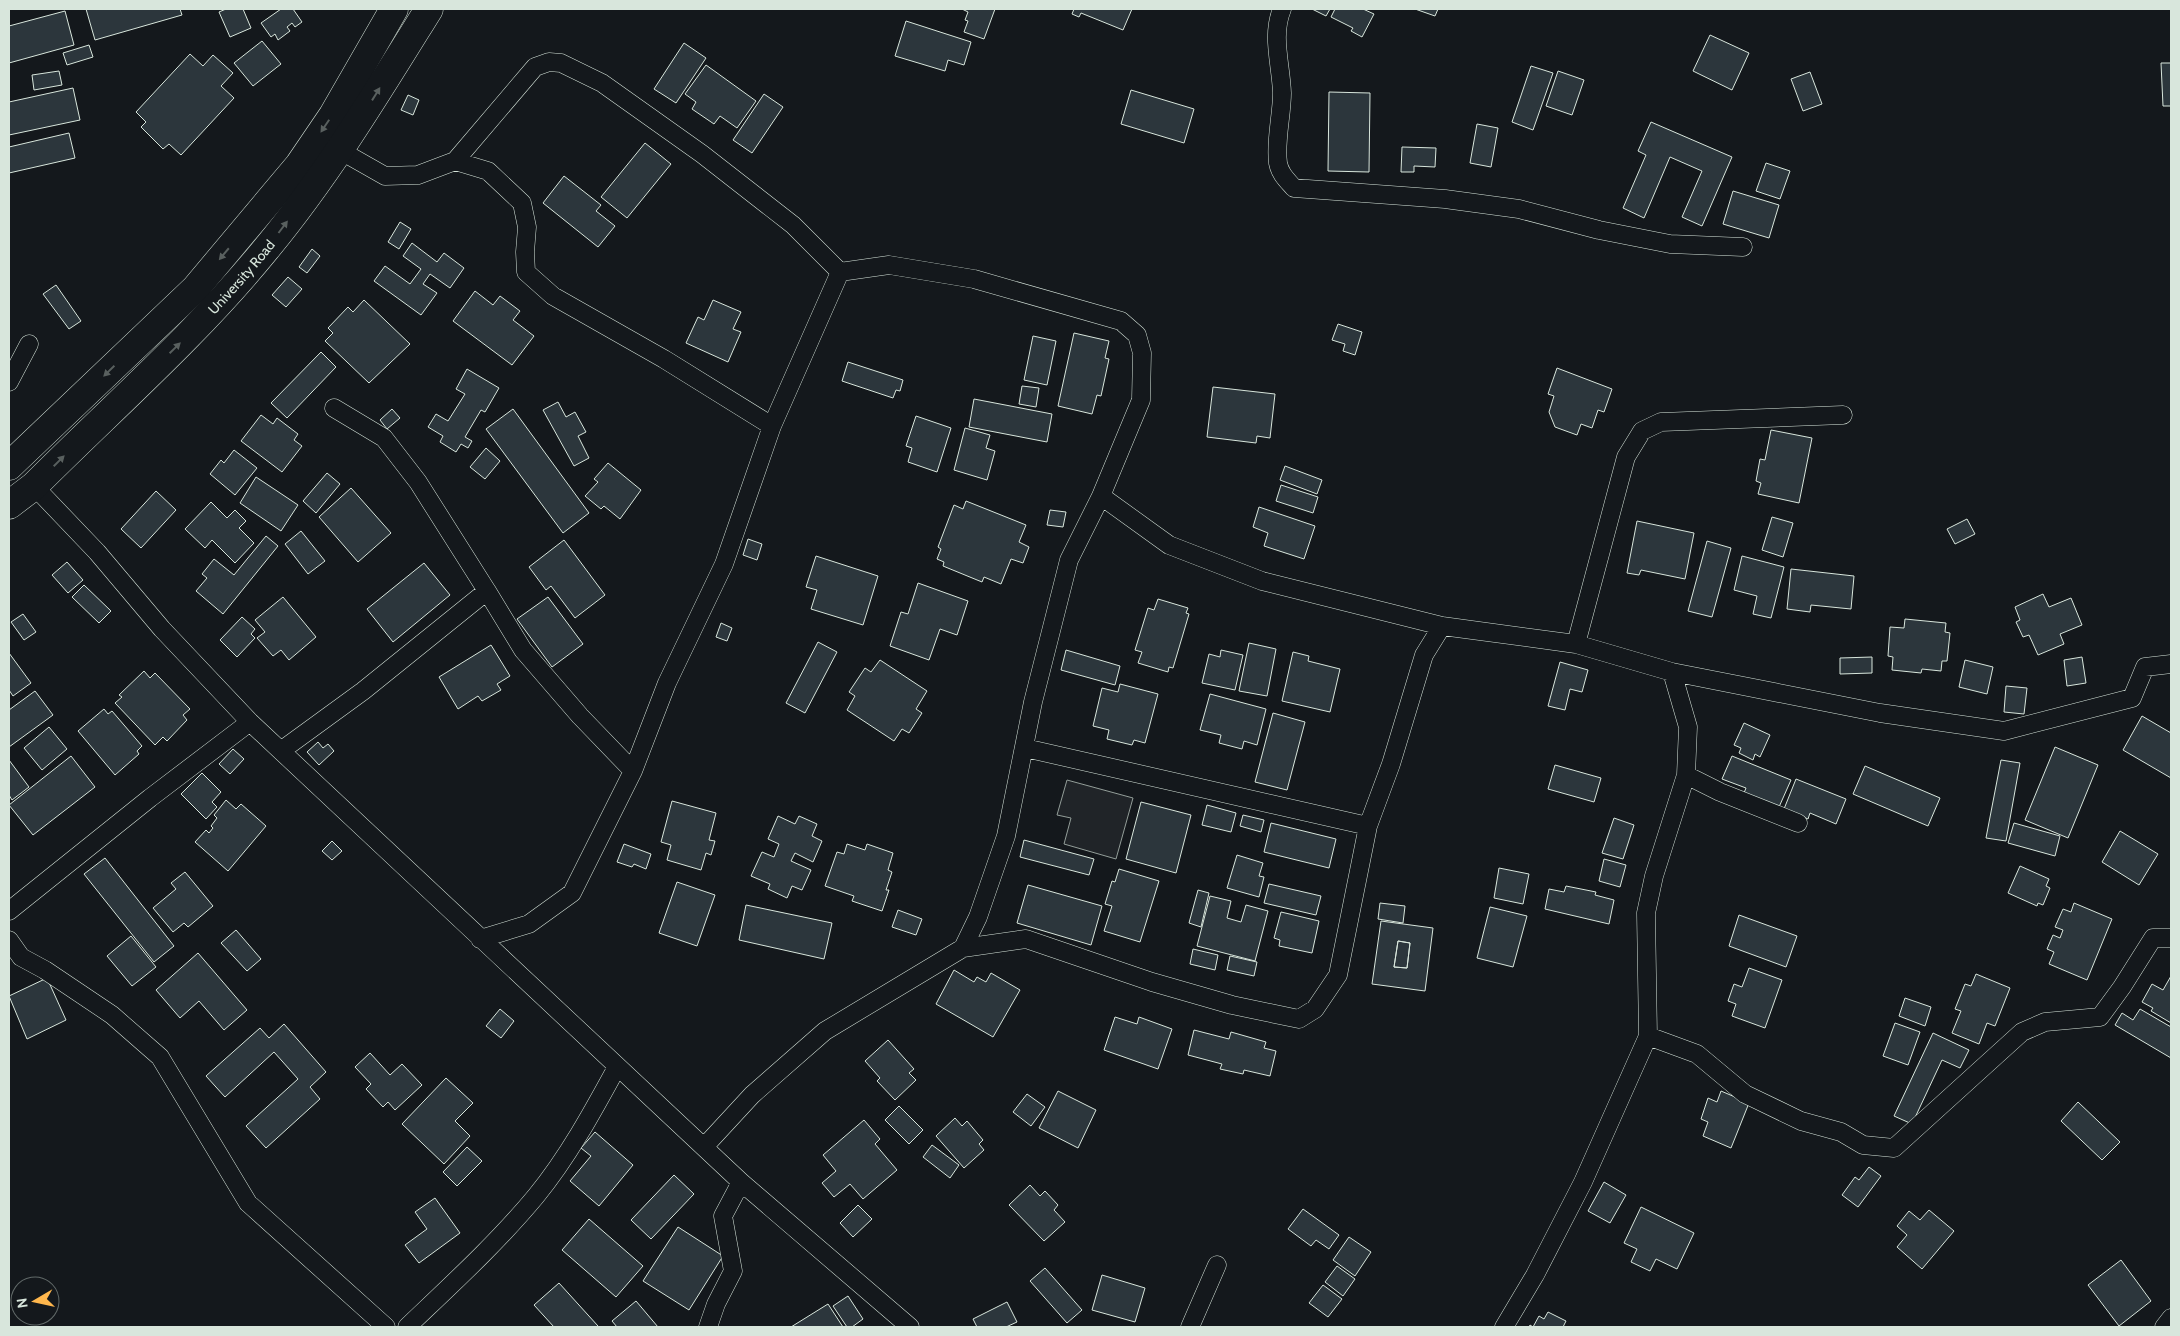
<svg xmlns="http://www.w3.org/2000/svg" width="2180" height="1336" font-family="Cabin,sans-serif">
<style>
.green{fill:#202428;stroke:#939e99}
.building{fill:#2c363c;stroke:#d8e6dc;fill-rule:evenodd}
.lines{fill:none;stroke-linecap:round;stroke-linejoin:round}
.street-casing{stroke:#d8e6dc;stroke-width:19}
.highway-casing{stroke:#d8e6dc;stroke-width:29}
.street{stroke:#14181c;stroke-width:18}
.highway{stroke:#14181c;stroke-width:28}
.oneway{fill:#59605f}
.labels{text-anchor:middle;stroke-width:4;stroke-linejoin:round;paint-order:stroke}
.street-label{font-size:14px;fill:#d8e6dc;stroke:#14181c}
</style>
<rect width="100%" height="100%" fill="#14181c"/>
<!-- green -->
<path class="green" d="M1067 780 1133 798 1116 859 1064 844 1071 818 1057 815Z"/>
<!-- building -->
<path class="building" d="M86 9H180L182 15 95 40Z
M226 9H243L251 28 230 37 219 12Z
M281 9H293L302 22 295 27 292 23 287 27 290 31 278 40 275 34 271 37 261 23Z
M962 9H995L984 39 964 32 968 21 965 20 968 12Z
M1074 9H1132L1123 30 1081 13 1079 17 1072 14Z
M1312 9H1330L1326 16Z
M1335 9H1363L1374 14 1362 37 1351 31 1353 28 1331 17Z
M1415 9H1438L1435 16Z
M65 11 74 45 9 63V26Z
M906 21 971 42 964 65 948 60 945 71 895 56Z
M1710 35 1749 53 1732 90 1693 71Z
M262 41 281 64 253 86 234 63Z
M684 43 706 58 676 103 654 89Z
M89 45 93 57 67 65 63 53Z
M190 54 203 66 213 55 233 73 221 86 234 98 181 155 169 144 163 149 141 127 146 122 136 112Z
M2161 63H2171V106H2163Z
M706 65 756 101 737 128 720 116 714 124 692 109 696 102 685 94Z
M1531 66 1553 73 1533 130 1512 122Z
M59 71 62 85 34 90 32 75Z
M1558 71 1584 80 1572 115 1546 106Z
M1810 72 1822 104 1803 111 1791 79Z
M73 88 80 120 9 135V102Z
M1131 90 1194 109 1184 143 1121 124Z
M1329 92 1370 93 1369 172 1328 171Z
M764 94 783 107 752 153 733 140Z
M408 95 419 100 413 115 401 110Z
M1651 122 1732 157 1702 226 1682 217 1702 171 1670 157 1644 218 1623 208 1646 155 1638 151Z
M1477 124 1498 128 1491 167 1470 163Z
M69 133 75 158 9 173V147Z
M645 143 671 164 627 218 601 197Z
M1402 147 1436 148 1435 167 1414 166V172H1401Z
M1766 163 1790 171 1780 199 1756 191Z
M564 176 601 205 596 211 615 226 598 247 543 203Z
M1733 191 1779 205 1769 238 1723 224Z
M400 222 411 229 399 249 388 242Z
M412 243 437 262 444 253 464 268 450 288 430 274 423 284 437 293 421 315 374 281 385 266 410 284 421 269 403 256Z
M312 249 320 256 307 273 299 267Z
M288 277 302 289 286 307 272 295Z
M56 285 81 321 69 329 43 294Z
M475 291 493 305 500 296 520 311 513 320 534 336 512 365 453 321Z
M364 300 410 344 369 383 325 341 333 333 328 328 348 307 353 312Z
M713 300 741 312 733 329 741 332 728 362 686 343 698 317 704 320Z
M1338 324 1362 332 1355 355 1343 351 1345 344 1332 340Z
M1074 333 1109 341 1105 358 1109 359 1101 396 1097 395 1092 414 1058 406Z
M1033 336 1056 341 1047 385 1024 380Z
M321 352 336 367 287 418 271 403Z
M848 362 903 380 900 391 896 390 893 398 842 381Z
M1557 368 1612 389 1604 412 1598 410 1592 428 1581 424 1577 435 1555 427 1549 412 1554 396 1548 394Z
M467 369 499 388 485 412 481 410 465 437 472 441 468 448 461 444 456 452 440 442 443 436 428 427 436 414 448 421 465 394 456 389Z
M1022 386 1039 388 1036 407 1019 404Z
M1213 387 1275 394 1270 438 1257 436 1256 443 1207 437Z
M974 399 1052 414 1047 442 969 427Z
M558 402 566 417 575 412 586 432 578 436 589 458 574 466 543 410Z
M392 409 400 418 387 429 380 420Z
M513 409 589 513 563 533 486 429Z
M261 415 273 424 277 418 298 434 294 440 302 446 282 472 241 441Z
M916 416 951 428 937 472 908 462 912 448 906 446Z
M965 428 990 435 986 448 995 451 987 480 954 470Z
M1771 430 1812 438 1799 503 1758 494 1761 483 1756 481 1760 459 1765 460Z
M486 448 500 461 485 479 470 467Z
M234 450 257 468 235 495 210 474 221 460 224 463Z
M608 463 641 490 620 519 604 506 601 509 585 496 598 482 594 479Z
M1285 466 1322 480 1317 494 1280 480Z
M327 473 340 484 316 513 303 501Z
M256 477 298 505 281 531 240 503Z
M1281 485 1318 497 1313 513 1276 501Z
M351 488 391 533 358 562 319 517Z
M156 491 176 510 141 548 121 529Z
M966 501 1026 525 1019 542 1029 547 1023 563 1011 559 1001 584 984 577 982 582 943 566 944 562 937 559 941 549 938 547 954 505 963 509Z
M211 502 227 518 235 510 246 521 239 528 254 543 235 563 212 540 205 548 185 529Z
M1259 507 1315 526 1304 559 1264 546 1268 533 1253 527Z
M1050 510 1066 512 1063 527 1047 525Z
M1772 517 1793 523 1783 557 1762 550Z
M1967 519 1975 534 1955 544 1947 529Z
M1637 521 1694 533 1685 579 1641 570 1639 575 1627 573Z
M301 531 325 561 308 574 285 544Z
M266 536 278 546 223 614 196 591 207 578 202 574 214 559 234 575Z
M748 539 762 544 757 560 743 555Z
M564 540 605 595 575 618 551 586 546 590 529 567Z
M1707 541 1731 548 1712 617 1688 611Z
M816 556 878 576 863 625 811 609 817 590 806 587Z
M1742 556 1784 567 1771 618 1753 614 1757 596 1734 590Z
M67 562 83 580 68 593 52 575Z
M424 563 450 595 393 642 367 609Z
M1791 569 1854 576 1851 609 1811 605 1810 612 1787 609Z
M918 583 968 601 957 635 940 629 929 660 890 646 901 612 908 614Z
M84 585 111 611 99 623 72 597Z
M2043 594 2049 607 2071 598 2082 625 2060 634 2064 644 2038 655 2029 635 2023 637 2016 622 2020 620 2015 607Z
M283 597 316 637 289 660 281 650 273 656 257 638 265 632 255 620Z
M548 597 583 644 552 667 517 619Z
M1158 599 1188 608 1186 613 1189 614 1173 668 1169 667 1168 672 1138 663 1142 652 1135 650 1148 608 1154 610Z
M23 614 36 632 24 640 11 622Z
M242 617 255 629 251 634 255 638 237 657 220 640Z
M1905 619 1946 623 1945 632 1950 633 1947 661H1942L1941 671 1922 669 1921 673 1892 670 1893 657 1888 656 1890 627 1904 628Z
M721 623 732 628 727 641 716 637Z
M818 642 837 652 805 713 786 703Z
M1249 643 1276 649 1267 696 1239 691Z
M491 645 510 676 497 684 501 690 482 701 478 696 458 709 439 677Z
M1066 650 1120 666 1115 685 1061 670Z
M1221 650 1243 655 1235 690 1202 683 1209 654 1220 657Z
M1293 652 1309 656 1308 661 1340 669 1330 712 1282 701Z
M9 653 31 683 13 696 9 690Z
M1872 657V673L1840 674V658Z
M2082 657 2086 683 2067 686 2064 660Z
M880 660 927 691 916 709 922 713 909 733 902 729 894 741 847 710 855 696 849 692 865 668 871 672Z
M1965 660 1993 667 1987 694 1959 687Z
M1560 662 1588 670 1582 692 1570 689 1565 710 1548 706Z
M144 671 150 678 155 673 190 709 183 715 187 720 167 741 163 737 155 745 115 703 122 697 119 695Z
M1120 684 1158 694 1145 743 1134 740 1132 745 1107 739 1109 730 1093 726 1102 688 1118 692Z
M2006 686 2027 688 2024 714 2004 712Z
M35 691 53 715 9 747V710Z
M1210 694 1266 709 1257 745 1244 741 1242 749 1219 743 1221 735 1200 730Z
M104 709 108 714 112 711 142 746 137 751 139 754 115 775 78 731Z
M1273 713 1305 722 1287 790 1255 782Z
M2142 716 2171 733V778L2123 750Z
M1744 723 1770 735 1760 757 1755 754 1753 760 1739 753 1741 748 1734 745Z
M49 727 67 749 42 770 24 748Z
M318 742 323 748 328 744 334 751 319 765 307 752Z
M2055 747 2098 765 2068 838 2025 820Z
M233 749 244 759 230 774 219 764Z
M71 756 95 787 33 835 9 805Z
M1732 756 1791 780 1779 807 1744 793 1746 788 1722 779Z
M9 760 29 787 12 800 9 795Z
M2001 760 2020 763 2006 841 1986 838Z
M1555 765 1601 778 1594 802 1548 789Z
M1865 766 1940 798 1928 826 1853 794Z
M202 773 221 792 212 802 217 807 206 819 181 794Z
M1796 779 1846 799 1836 824 1810 813 1808 819 1784 809Z
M226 800 236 809 241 804 266 826 228 871 195 842 206 830 209 833 213 828 211 826 217 818 214 815Z
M672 801 716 813 709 840 715 841 711 855 706 853 701 870 667 860 671 845 661 842Z
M1141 802 1191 815 1176 873 1126 859Z
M1207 805 1236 813 1231 832 1202 825Z
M1243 815 1264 820 1261 832 1240 826Z
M778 816 795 824 799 816 817 824 812 836 822 841 813 862 795 853 791 861 811 870 802 890 792 886 787 898 768 889 770 884 751 876 762 852 774 857 779 844 768 839Z
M1614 818 1634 825 1623 859 1602 853Z
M1271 823 1336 839 1329 868 1264 852Z
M2014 823 2060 836 2055 856 2008 843Z
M2120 831 2158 854 2139 885 2102 862Z
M1024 840 1094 859 1089 875 1020 857Z
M332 841 342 851 332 860 322 851Z
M624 844 651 854 646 869 634 864 632 867 617 862Z
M847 844 865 850 867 844 893 853 888 870 892 872 886 890H889L882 911 852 901 854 896 825 886 837 852 844 854Z
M1237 855 1263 863 1259 876 1264 877 1259 897 1227 888Z
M105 858 174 946 154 962 84 874Z
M1604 859 1626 865 1620 887 1599 881Z
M2020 866 2049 879 2046 886 2050 888 2043 905 2038 903 2037 906 2008 893Z
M1499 868 1529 874 1523 904 1494 898Z
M1119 869 1159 881 1140 942 1104 931 1112 906 1105 904 1112 881 1115 882Z
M185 872 213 906 188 927 184 923 173 932 153 908 176 889 171 883Z
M677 882 715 895 697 946 659 933Z
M1269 884 1321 896 1316 915 1264 903Z
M1028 885 1102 906 1091 945 1017 923Z
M1566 886 1596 892 1595 895 1614 900 1609 924 1545 909 1549 889 1564 892Z
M1198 890 1209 893 1201 927 1189 923Z
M1210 896 1231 901 1227 918 1241 922 1246 905 1268 911 1255 961 1197 946Z
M1380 903 1405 906 1403 923 1378 919Z
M2074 903 2112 919 2087 980 2049 964 2054 952 2047 949 2053 935 2060 938 2063 930 2055 927 2063 909 2071 912Z
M746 905 832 923 824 959 739 940Z
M1490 907 1527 916 1513 967 1477 958Z
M898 910 922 919 916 935 892 927Z
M1281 912 1319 921 1312 953 1279 946 1280 940 1274 938Z
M1739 915 1797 936 1786 967 1729 946Z
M1381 921 1433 928 1425 991 1372 984ZM1398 941 1410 943 1407 968 1394 967Z
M236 930 261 959 247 971 221 943Z
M131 936 156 967 132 986 107 956Z
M1398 941 1410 943 1407 968 1394 967Z
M1193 949 1218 955 1215 970 1190 964Z
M198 953 247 1010 224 1030 199 1001 180 1018 156 990Z
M1230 956 1257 962 1254 976 1227 970Z
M1749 968 1782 980 1765 1028 1732 1016 1736 1004 1728 1001 1734 984 1742 987Z
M954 970 974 982 977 977 986 982 991 973 1020 990 993 1037 936 1004Z
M1976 974 2010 988 1995 1026 1987 1023 1979 1044 1952 1033 1961 1011 1955 1009 1965 984 1971 986Z
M2171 976V1023L2151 1011 2153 1008 2142 1002 2152 984 2163 990Z
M47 978 66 1020 27 1039 9 996Z
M1905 998 1931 1007 1925 1026 1899 1016Z
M500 1009 514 1021 501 1038 486 1026Z
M2140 1009 2171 1027V1058L2115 1025 2122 1013 2133 1020Z
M1115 1017 1137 1024 1139 1017 1172 1029 1158 1069 1104 1050Z
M1895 1023 1920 1032 1908 1065 1883 1056Z
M284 1024 326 1072 310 1087 320 1099 266 1148 246 1126 298 1079 274 1052 225 1097 206 1076 260 1028 269 1038Z
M1194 1030 1229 1039 1231 1032 1266 1042 1264 1048 1276 1051 1270 1076 1244 1070 1243 1074 1220 1069 1222 1064 1188 1055Z
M1933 1033 1969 1050 1960 1068 1942 1060 1912 1124 1894 1116Z
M888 1040 914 1069 909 1073 916 1080 895 1100 877 1081 880 1078 865 1061Z
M370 1053 390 1075 402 1064 422 1085 395 1110 388 1102 383 1107 366 1089 371 1084 355 1067Z
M446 1078 473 1103 455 1121 470 1136 444 1164 402 1124Z
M1058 1091 1096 1110 1078 1148 1039 1128Z
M1721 1091 1749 1103 1731 1148 1703 1136 1708 1122 1701 1119 1708 1098 1717 1102Z
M1027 1094 1045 1107 1031 1126 1013 1112Z
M2078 1102 2120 1142 2102 1160 2061 1121Z
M899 1106 923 1130 909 1144 885 1120Z
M955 1118 962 1126 967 1121 983 1140 979 1144 984 1150 964 1168 936 1136Z
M864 1120 880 1139 875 1144 897 1170 863 1199 850 1184 834 1197 822 1183 836 1171 823 1155Z
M595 1132 633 1165 599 1206 570 1181 591 1156 581 1148Z
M932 1145 959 1165 950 1178 923 1157Z
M467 1147 482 1161 457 1186 443 1172Z
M1869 1167 1881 1176 1858 1207 1842 1195 1855 1177 1859 1180Z
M674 1175 694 1194 651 1239 631 1220Z
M1604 1182 1626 1195 1610 1223 1588 1211Z
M1030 1185 1040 1196 1045 1191 1058 1205 1054 1210 1065 1222 1044 1241 1009 1205Z
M435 1198 460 1233 419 1263 405 1245 427 1229 415 1212Z
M858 1205 872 1219 853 1237 840 1223Z
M1641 1207 1694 1233 1677 1269 1656 1259 1650 1271 1631 1262 1637 1249 1624 1243Z
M1303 1209 1339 1235 1329 1249 1316 1240 1311 1246 1288 1229Z
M1929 1210 1954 1231 1922 1269 1897 1247 1907 1235 1897 1226 1909 1211 1920 1220Z
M589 1219 643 1266 616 1297 562 1250Z
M678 1227 723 1256 689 1310 643 1281Z
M1349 1237 1371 1252 1355 1276 1333 1260Z
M2121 1260 2151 1301 2119 1326 2088 1285Z
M1337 1266 1355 1279 1343 1296 1325 1282Z
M1045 1268 1082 1310 1067 1323 1030 1281Z
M1102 1275 1145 1288 1135 1322 1092 1310Z
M559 1283 598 1326 597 1327H554L534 1305Z
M1323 1285 1342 1299 1328 1317 1309 1303Z
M848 1296 863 1319 852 1327H847L833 1306Z
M636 1301 658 1327H617L612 1321Z
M1007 1302 1017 1322 1006 1327H977L973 1319Z
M828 1304 843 1327H791Z
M1548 1312 1566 1321 1563 1327H1529L1530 1325 1533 1327 1539 1316 1544 1319Z"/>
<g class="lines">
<!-- street casing -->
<g class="street-casing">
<path id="street" d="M1282 9C1271 36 1281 64 1282 93 1282 115 1275 141 1278 163 1280 174 1287 180 1294 188L1445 199 1519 209 1599 230 1670 244 1743 247
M341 151 385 176 418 175 455 161 488 171 522 203 527 227 525 252 526 272 553 296 664 359 772 426
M455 161 535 67 549 62 561 63 602 83 702 154 793 225 840 272
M9 382 29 344
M334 408 384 438 418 482 487 591
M34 486 97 552 162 629 250 722 741 1182 910 1327
M1101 496 1169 545 1262 581 1442 626 1576 644 1672 672 1880 713 2004 731 2132 698 2145 667 2171 664
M1576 644 1626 457 1642 431 1661 422 1843 415
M1025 748 1368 826
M282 750 363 691 487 591 523 650 580 716 633 771
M1686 775 1720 792 1798 823
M9 911 150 798 250 722
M480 939 529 924 572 893 633 771 667 683 724 564 772 426 840 272 889 265 974 279 1121 321 1137 335 1142 353 1141 400 1101 496 1069 560 1033 702 1006 836 978 917 963 948 825 1031 752 1095 704 1147
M9 940 21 957 45 970 112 1015 160 1057 248 1203 386 1327
M963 948 1026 939 1152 982 1232 1005 1299 1019 1315 1009 1338 975 1368 826 1391 764 1424 655 1442 626
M1648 1036 1697 1054 1745 1094 1801 1121 1841 1132 1863 1145 1894 1148 2022 1032 2045 1022 2100 1017 2122 987 2153 938H2171
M407 1327C451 1285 497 1243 536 1196 568 1157 593 1111 617 1067
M708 1327 716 1304 733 1271 723 1216 741 1182
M1190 1327 1217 1265
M1504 1327 1535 1275 1583 1182 1648 1036 1646 913 1654 876 1686 775 1688 727 1672 672
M2164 1327 2171 1318"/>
</g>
<!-- highway casing -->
<g class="highway-casing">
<g id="highway">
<path d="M9 466 195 289 299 165 333 115 394 9"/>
<path id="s1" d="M9 505 34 486C112 408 196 335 266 249 328 174 378 91 429 9"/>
</g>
</g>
<!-- street -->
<use href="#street" class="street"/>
<!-- highway -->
<use href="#highway" class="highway"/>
</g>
<!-- one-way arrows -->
<defs><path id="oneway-solid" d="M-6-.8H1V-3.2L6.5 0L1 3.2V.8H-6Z" transform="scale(1.25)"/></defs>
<g class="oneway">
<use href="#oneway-solid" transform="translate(376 94) rotate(-58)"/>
<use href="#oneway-solid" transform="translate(325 126) rotate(124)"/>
<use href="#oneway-solid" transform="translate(283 227) rotate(-53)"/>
<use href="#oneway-solid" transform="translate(224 254) rotate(130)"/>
<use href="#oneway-solid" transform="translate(175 348) rotate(-44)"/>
<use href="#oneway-solid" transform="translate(109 371) rotate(136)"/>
<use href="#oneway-solid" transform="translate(59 461) rotate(-45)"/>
</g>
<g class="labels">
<!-- street labels -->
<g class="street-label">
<text dy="5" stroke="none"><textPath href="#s1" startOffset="326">University Road</textPath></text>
</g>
</g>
<!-- border -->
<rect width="2180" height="1336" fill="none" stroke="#d8e6dc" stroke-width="20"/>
<!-- north arrow -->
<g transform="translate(35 1301) rotate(261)"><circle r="24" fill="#14181c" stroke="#626a69"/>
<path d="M0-4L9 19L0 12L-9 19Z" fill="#ffb74d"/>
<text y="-8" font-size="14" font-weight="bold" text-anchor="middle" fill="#d8e6dc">N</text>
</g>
</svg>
